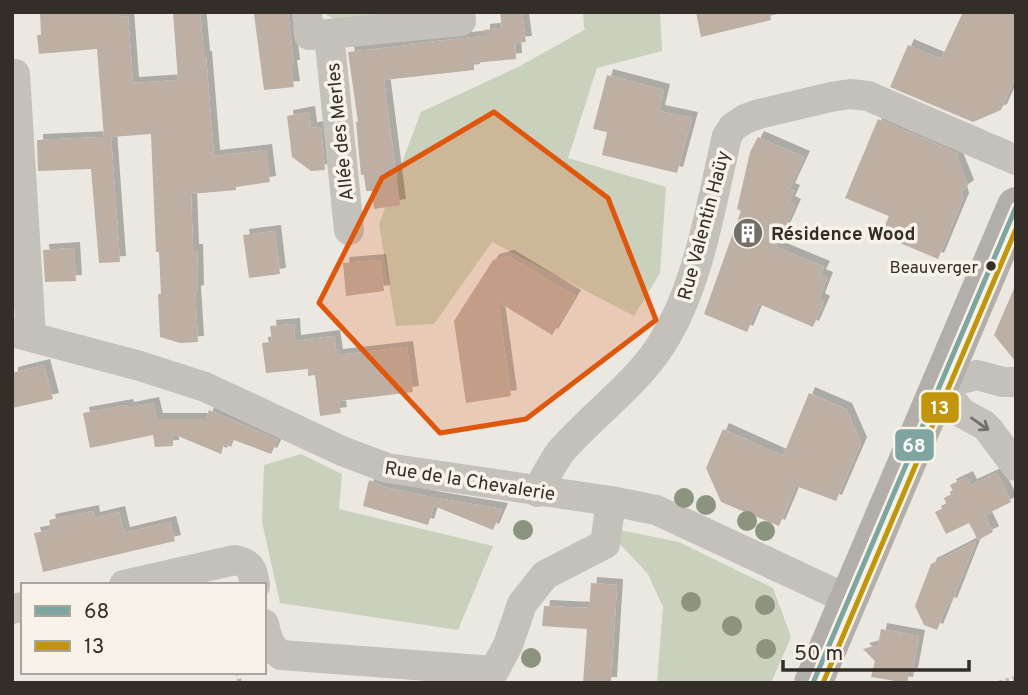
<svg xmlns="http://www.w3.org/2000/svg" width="1028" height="695" font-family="Overpass,sans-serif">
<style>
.green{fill:#c9d0bc}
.building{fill:#bdafa4;filter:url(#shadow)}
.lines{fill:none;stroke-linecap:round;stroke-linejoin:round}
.path{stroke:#bdb8b2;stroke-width:4.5;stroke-dasharray:3.5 3.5;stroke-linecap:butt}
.street{stroke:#c4c0ba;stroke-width:30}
.primary{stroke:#b2aea9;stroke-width:38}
.bus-1-casing{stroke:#f7f3e9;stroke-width:10}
.bus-2-casing{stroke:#f7f3e9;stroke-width:10}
.bus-1{stroke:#7ea59f;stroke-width:5}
.bus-2{stroke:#c1960c;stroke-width:5}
.tree{fill:#8c947f}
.oneway{stroke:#75706a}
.marked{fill:#df570d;fill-opacity:0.2;stroke:#df570d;stroke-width:5;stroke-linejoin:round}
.bus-dot{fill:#342e29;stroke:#f7f3e9;stroke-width:2.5}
.labels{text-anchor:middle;stroke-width:7;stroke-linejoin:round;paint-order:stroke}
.bus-label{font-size:17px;fill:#342e29;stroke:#f7f3e9;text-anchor:end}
.street-label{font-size:19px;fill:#342e29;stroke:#f7f3e9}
.poi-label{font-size:19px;font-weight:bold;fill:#342e29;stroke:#f7f3e9;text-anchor:start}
.line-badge{stroke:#f7f3e9;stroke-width:2.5}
.badge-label{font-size:19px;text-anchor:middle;font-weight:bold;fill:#fff}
</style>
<defs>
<filter id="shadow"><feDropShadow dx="6" dy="-6" stdDeviation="0" flood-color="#0004"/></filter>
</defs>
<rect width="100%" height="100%" fill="#ebe8e1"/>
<!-- green -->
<path class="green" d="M321 12H425L341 23Z
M583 12H660L662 51 597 68 568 158 666 187 660 273 634 316 492 242 434 324 396 326 379 224 421 112 520 66 586 29 584 28Z
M301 454 342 474 339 509 493 546 458 630 280 603 262 522 264 465Z
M620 530 679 542 773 588 791 637 771 683H657L663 607 648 574 618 542Z"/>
<!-- building -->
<path class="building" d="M40 12H121V17L128 16 133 83 178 80 173 12H200L204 57H206L214 156 266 150 270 182 236 187V190L191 194 193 250H197L198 291 195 292 198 342 180 343 160 337 158 294H161L159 252H156L151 134 111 137 120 262 99 263 91 169 38 171 37 140 104 137 97 49 39 54 37 35H41Z
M268 12H288L294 66H291L294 87 264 90 254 14Z
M500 12H522L526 42 515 43 516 59 474 63V70L384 80 400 205 374 209 372 191H366L364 175H361L356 122H358L348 52 410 45V44L484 36V30L502 28Z
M696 12H770L771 20 701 37Z
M963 12H1016V76L1001 110 973 122 890 87 908 45 941 59Z
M607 75 664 90 659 111 692 118 677 173 602 155 607 132 593 129Z
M309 112 311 128 321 127 325 170 311 171 292 157 287 116Z
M878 119 959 154 957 158 968 186 961 191 963 199 938 259 881 235 889 216 845 198Z
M758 137 804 157 789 189 794 191 789 202 795 205 776 247 824 267 820 275 827 278 819 299 824 302 813 327 759 304 747 332 704 314 741 211 737 209 750 152Z
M275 231 280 274 249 278 243 235Z
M74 248 76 281 45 282 43 250Z
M508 256 575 296 552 335 498 302 511 396 466 403 454 321 493 260Z
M380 260 384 291 346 296 343 263Z
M1016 284V362L994 335Z
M294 324 295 341 334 336 337 355 407 347 413 392 339 401 341 413 320 416 315 375 308 376V369L266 373 262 343 272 342 270 326Z
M44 365 53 399 12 408V373Z
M809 393 846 409 861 443 836 501 796 486 779 526 721 502 706 468 723 429 783 456Z
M153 403 157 419H206L209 410 278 440 271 454 234 440 231 447 224 444 221 454 173 434V446L155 447 153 435 90 448 83 413 127 405 128 408Z
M997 473 1011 502 985 515 993 532 978 540 969 523 946 534 935 512 947 506 944 498 954 493 950 485 967 477 971 485Z
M369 480 388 488 436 498 502 509 493 530 434 506 428 525 363 506Z
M93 511 94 518 119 512 124 533 170 522 175 541 43 572 34 533 51 530 49 520Z
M976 541 951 604 948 603 937 630 924 625 915 606 931 564Z
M591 583 617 585 611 683H583L587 629 542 626 544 606 589 608Z
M881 629 919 636 912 674H909L907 683 871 677 875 661 863 649 878 645Z"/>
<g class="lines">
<!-- path -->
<path class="path" d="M237 672 240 683
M999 683 1016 678"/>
<!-- street -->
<path class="street" d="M307 12 309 35 329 34
M15 74 31 336
M349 230 329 34 461 21 460 12
M12 332 140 366 205 387 342 451 387 468 611 501 656 510 847 599
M1016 382H1003L977 375 939 385 962 413 984 425 989 430 1016 466
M537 492C545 477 552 463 562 450 593 415 636 384 661 345 699 286 711 204 727 136L733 127 745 119 759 114 831 97 850 94 868 96 1016 160
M124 585 235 560C252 564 252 569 255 585
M12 609 23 607
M264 624C267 637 269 647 281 655L494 671 508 645 522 604 545 575 605 544 611 501"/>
<!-- primary -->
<path class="primary" d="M813 683 1016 206"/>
<!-- bus-1 casing -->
<g class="bus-1-casing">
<path id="bus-1" d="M813 683 1016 207"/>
</g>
<!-- bus-2 casing -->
<g class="bus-2-casing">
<path id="bus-2" d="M823 683 1016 229"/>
</g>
<!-- bus-1 -->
<use href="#bus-1" class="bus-1"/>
<!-- bus-2 -->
<use href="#bus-2" class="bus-2"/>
</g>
<!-- trees -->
<g class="tree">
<circle cx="684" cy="498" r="10"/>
<circle cx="706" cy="505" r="10"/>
<circle cx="747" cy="521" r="10"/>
<circle cx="523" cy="530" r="10"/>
<circle cx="765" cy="531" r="10"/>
<circle cx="691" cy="602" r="10"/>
<circle cx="765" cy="605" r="10"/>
<circle cx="732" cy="626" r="10"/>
<circle cx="766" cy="649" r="10"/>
<circle cx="531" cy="658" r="10"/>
</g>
<!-- one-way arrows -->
<defs><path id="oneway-shaft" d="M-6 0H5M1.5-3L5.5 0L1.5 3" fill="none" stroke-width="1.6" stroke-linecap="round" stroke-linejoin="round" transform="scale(1.75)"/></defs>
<use class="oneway" href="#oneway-shaft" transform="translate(980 424) rotate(35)"/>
<!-- marked area -->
<path class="marked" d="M494 112 608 198 656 320 526 419 440 433 319 303 382 178Z"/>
<!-- icons -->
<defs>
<g id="building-disc" transform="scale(1.575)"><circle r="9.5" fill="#746f69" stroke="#f7f3e9"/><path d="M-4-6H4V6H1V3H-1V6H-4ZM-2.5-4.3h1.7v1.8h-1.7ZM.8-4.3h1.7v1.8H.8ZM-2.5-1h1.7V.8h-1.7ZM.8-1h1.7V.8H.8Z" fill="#fff"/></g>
</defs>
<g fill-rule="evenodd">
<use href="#building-disc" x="748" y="233"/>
</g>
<!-- markers -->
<circle class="bus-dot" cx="991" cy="266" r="6"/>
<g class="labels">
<!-- bus labels -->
<g class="bus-label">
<text x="978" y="273">Beauverger</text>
</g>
<!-- street labels -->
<g class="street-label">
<text transform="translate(339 132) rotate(-96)" y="7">Allée des Merles</text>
<text transform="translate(703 225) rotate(-75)" y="7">Rue Valentin Haüy</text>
<text transform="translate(470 480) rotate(9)" y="7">Rue de la Chevalerie</text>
</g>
<!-- poi labels -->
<g class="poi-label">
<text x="771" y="240">Résidence Wood</text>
</g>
</g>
<g class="line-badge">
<rect x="920" y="391" width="40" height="33" rx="7" fill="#c1960c"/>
<rect x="894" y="428" width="41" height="34" rx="7" fill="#7ea59f"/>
</g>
<g class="badge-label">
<text x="940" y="414">13</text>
<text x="914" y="452">68</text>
</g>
<!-- border -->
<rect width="1028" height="695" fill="none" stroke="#342e29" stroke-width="28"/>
<!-- legend -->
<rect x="21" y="583" width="245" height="91" fill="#f7f3e9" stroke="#a9a49c" stroke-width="2"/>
<rect x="35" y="606" width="35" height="10" fill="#7ea59f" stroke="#a9a49c" stroke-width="2"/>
<text x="84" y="618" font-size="21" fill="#342e29">68</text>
<rect x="35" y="641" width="35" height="10" fill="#c1960c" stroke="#a9a49c" stroke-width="2"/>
<text x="84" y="653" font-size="21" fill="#342e29">13</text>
<!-- scale -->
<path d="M783 660v10h186v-10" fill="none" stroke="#342e29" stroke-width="3.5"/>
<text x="794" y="660" font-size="21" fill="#342e29" stroke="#f7f3e9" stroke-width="5" paint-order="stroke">50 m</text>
</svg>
